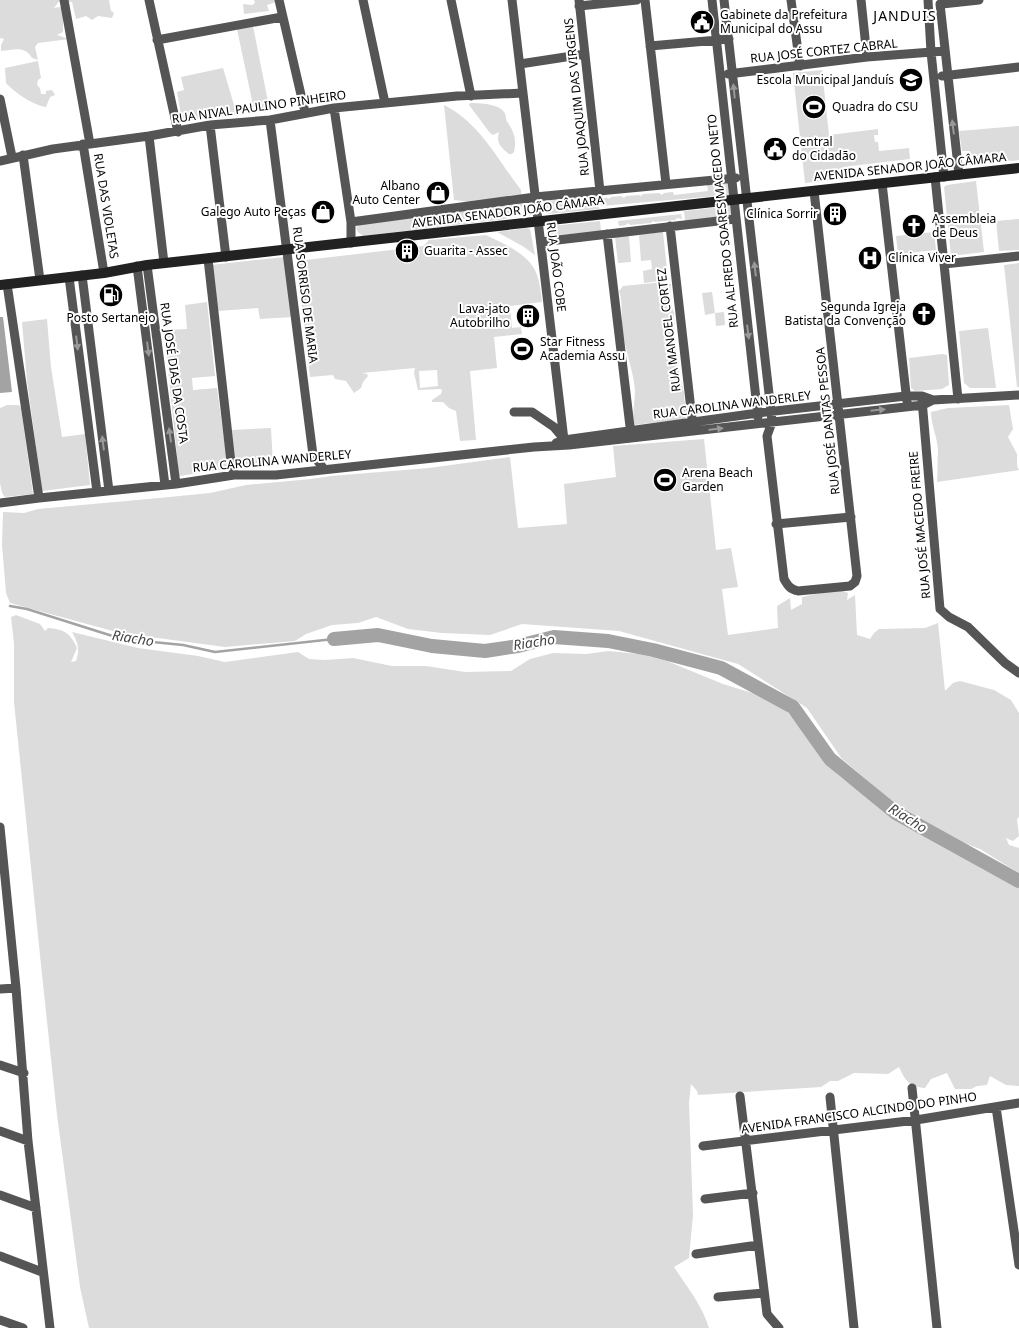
<svg xmlns="http://www.w3.org/2000/svg" width="1019" height="1328" font-family="'Noto Sans',sans-serif">
<style>
.green{fill:#dcdcdc;fill-rule:evenodd}
.water{fill:#a3a3a3}
.lines{fill:none;stroke-linecap:round;stroke-linejoin:round}
.stream{stroke:#a3a3a3;stroke-width:2.5}
.river{stroke:#a3a3a3;stroke-width:14}
.minor{stroke:#555;stroke-width:9}
.secondary{stroke:#222;stroke-width:10}
.oneway{fill:#999}
.labels{text-anchor:middle;stroke-width:4;stroke-linejoin:round;paint-order:stroke}
.poi-label{font-size:12px;fill:#000;stroke:#fff;text-anchor:start}
.street-label{font-size:12px;fill:#000;stroke:#fff}
.neighbourhood-label{font-size:14px;letter-spacing:1px;fill:#000;stroke:#fff}
.water-label{font-size:14px;font-style:italic;fill:#444;stroke:#fff}
</style>
<rect width="100%" height="100%" fill="#fff"/>
<!-- green -->
<path class="green" d="M0 0H60L54 8 60 7 63 10V32L57 35 69 39 38 43 35 47 38 60 32 58C25 45 13 50 1 51V45L4 39 0 38Z
M68 0H109L111 11 114 13 112 18 98 16 92 20 86 16 76 19 72 2H69Z
M254 0H276V2L267 5 269 11 244 14 243 4 252 5 255 3Z
M253 26 269 107 254 110 237 29Z
M38 61 41 78 38 80 37 85 40 88 41 94H46V91L52 90 55 95 50 97 46 107C33 105 15 93 6 83L5 68Z
M223 68 237 115 182 121 177 92 184 90 181 77Z
M822 70 829 135 878 129V135H874L875 142H878L879 151 909 148 910 159 843 167 844 179 805 183 793 73Z
M470 103C480 103 499 104 504 112 507 116 505 120 508 123 514 132 517 140 514 152L512 154H509C501 147 496 144 499 132L493 135 490 133 469 105Z
M444 105C480 123 497 159 521 190V195L471 202 454 200Z
M1019 126V160C1012 161 1001 162 995 157L990 158 989 160C982 161 978 164 972 165L970 151H962L959 131Z
M976 181 984 252 951 256 944 187 947 185Z
M728 183 729 195 601 206 600 198H607L609 199 611 197 621 196 624 198 626 196 639 195 641 196 643 194 659 193 662 195 664 193 673 192 674 195 708 191 707 185Z
M597 196 599 209 548 214 545 211 544 201Z
M523 203C521 213 514 216 505 219L363 236 358 232 356 228 359 225Z
M730 206 732 215 685 221 684 211Z
M681 214 682 219 677 218 675 220 655 222 653 221 651 223 630 225 628 223 626 225 619 226 618 221Z
M1019 219V250L999 251 996 221Z
M600 221 601 231 551 236 548 229 551 226Z
M526 228 530 229 535 255 524 247 497 232Z
M663 232 668 280 644 283 643 271 652 269 651 260 641 261 639 235 629 236 631 262 618 263 615 237Z
M934 232 936 250 898 254 896 236Z
M486 235C504 244 530 254 537 275 540 283 541 293 542 302L510 306 512 328 521 327 522 334 494 337 497 368 470 371 476 440 460 441 456 411 449 408 443 402H432V400L441 394 442 391 441 389 418 390 414 373 415 368 362 373 367 374 368 376 363 382 361 388 354 393 346 381 335 379 333 375 310 377 297 261 400 249 403 252 408 249 410 251 414 247 423 246 429 240ZM437 370 438 386 420 388 419 371Z
M284 257 293 317 260 319 258 308 218 311 211 265Z
M1019 263V387H1017L1004 265Z
M665 282 671 284 670 295 667 302 671 305 674 313 676 359 684 393 686 416 685 419 634 425C632 414 635 402 635 390 633 368 624 348 622 326 621 314 623 302 619 291L623 286Z
M712 292 715 313 724 312 725 325 716 326 715 313 705 315 702 293Z
M207 302 215 376 192 378 193 390 217 388 228 469 179 476 164 330 187 329 185 305Z
M47 319 51 367 62 437 85 434 90 485 42 491 27 381 22 322Z
M988 328 996 388H970L964 383 959 331Z
M942 354 947 355 949 385 942 389 915 391 911 388 909 358Z
M7 405H19L21 408 33 494 5 497 2 493 0 483V408Z
M1009 405 1013 429 1008 437 1017 454V466L1019 470 937 482C938 472 937 461 938 451 938 439 931 425 931 412L948 408Z
M271 428 273 465 239 468 236 463 232 430Z
M704 439 716 550 731 548 738 587 722 589 728 635 778 628 777 606 790 598 791 610 802 604V597C815 595 836 587 848 593L847 600 855 595 857 635 870 639 874 633 879 629 925 628 938 623 945 691 953 683 960 681 994 690 1011 700 1019 713V817L1017 819 1019 836 1013 841 1006 838 1009 845 1019 848V873L980 849 959 841 901 809 842 759 807 708 738 664 619 631 522 624 490 635 442 633 408 629 376 617 358 623 332 625 306 634 295 641 225 647 120 633 10 603 6 593 2 545 3 512 24 513 38 509 159 498 210 493 246 485 311 479 331 476 429 468 510 457 518 528 567 524 564 484 616 477 613 446Z
M16 615 40 624 45 631 48 628C63 629 71 633 77 648L71 662 76 661C80 649 78 643 72 632L138 648 198 656 225 662 298 652 309 659 325 660 353 658 392 666H426L465 672 511 671 530 659 553 653 586 654 608 651 639 654 667 661 723 684 759 695 785 709 838 775 873 802 910 826 976 861 982 869 990 871 1019 887V1086L1006 1085 990 1076 987 1085 977 1086 971 1089H955L947 1073 931 1079 925 1088C909 1087 905 1080 899 1067L888 1074 854 1073 838 1081H830L821 1087 698 1095 697 1091 691 1084 689 1102 693 1215 689 1258 674 1267C687 1287 702 1305 709 1328H89L80 1287 57 1115 41 965 14 702V644L11 617Z"/>
<!-- water -->
<path class="water" d="M0 317H3L12 392 0 393Z"/>
<g class="lines">
<!-- stream -->
<path class="stream" d="M10 606 27 609 122 639 183 645 215 652 334 639"/>
<!-- river -->
<path class="river" d="M334 639 378 635 432 646 485 651 518 646 554 637 608 641 653 650 721 668 793 707 830 759 896 813 1019 881"/>
<!-- minor -->
<path class="minor" d="M64 0 90 144
M149 0 178 132
M279 0 305 112
M363 0 385 103
M451 0 471 96
M512 0 564 440 567 443
M579 0 600 191
M645 0 666 184
M712 0 758 417
M724 0 771 411 772 422 767 436 784 579C788 586 790 589 798 591L850 586 855 582 857 576 814 191
M791 0 800 66
M861 0 867 57
M928 0 931 52 944 177
M947 0 940 4 959 175
M942 4 979 0
M579 6 637 0
M157 40 282 17
M650 46 729 39
M520 64 585 54
M728 74 867 57 945 51
M942 76 1019 67
M0 99 12 157
M334 108 351 222V243
M270 120 313 455 324 469
M210 125 226 257
M149 136 164 263
M83 144 104 273
M23 155 40 280
M0 161 53 149 149 136 210 125 270 120 334 108 457 96 523 93
M935 177 958 399
M882 183 907 402
M351 222 535 197 736 178
M670 226 693 427
M607 234 631 435
M541 242 735 219
M208 259 231 462 234 475
M944 264 1019 256
M147 265 176 484
M137 266 165 485
M82 275 109 491
M69 277 97 492
M7 284 39 498
M922 400 940 609 949 617 968 627 1005 663 1019 673
M514 412H532L554 427 564 439
M556 443 564 440 758 413 906 396H922L933 400 1019 395
M0 503 39 498 176 484 234 475H276L534 447 569 445 923 405 933 400
M776 524 851 517
M0 827 16 988 28 1141 50 1328
M0 989 16 988
M0 1065 24 1073
M912 1088 937 1328
M740 1096 767 1314 779 1328
M830 1097 854 1328
M996 1107 1019 1265
M0 1131 28 1141
M703 1146 916 1120 1019 1103
M0 1195 36 1208
M705 1199 753 1193
M696 1254 758 1245
M0 1256 42 1272
M718 1297 764 1293
M0 1320 23 1328"/>
<!-- secondary -->
<path class="secondary" d="M0 285 104 273 147 265 1019 168"/>
</g>
<!-- one-way arrows -->
<defs><path id="oneway-solid" d="M-6-.8H1V-3.2L6.5 0L1 3.2V.8H-6Z" transform="scale(1.25)"/></defs>
<g class="oneway">
<use href="#oneway-solid" transform="translate(734 91) rotate(-96)"/>
<use href="#oneway-solid" transform="translate(953 127) rotate(-97)"/>
<use href="#oneway-solid" transform="translate(755 269) rotate(-97)"/>
<use href="#oneway-solid" transform="translate(748 332) rotate(83)"/>
<use href="#oneway-solid" transform="translate(77 343) rotate(83)"/>
<use href="#oneway-solid" transform="translate(148 349) rotate(83)"/>
<use href="#oneway-solid" transform="translate(878 410) rotate(-6)"/>
<use href="#oneway-solid" transform="translate(716 429) rotate(-7)"/>
<use href="#oneway-solid" transform="translate(170 435) rotate(-98)"/>
<use href="#oneway-solid" transform="translate(103 443) rotate(-97)"/>
</g>
<!-- icons -->
<defs>
<g id="civic-disc" transform="scale(1.25)"><circle r="9.5" fill="#000" stroke="#fff"/><path d="M-.6-6.5H3V-4.5H.6V-3L4-1V1h2V6H-6V1h2V-1L-.6-3ZM-1.2 2.5V6h2.4V2.5Z" fill="#fff"/></g>
<g id="school-disc" transform="scale(1.25)"><circle r="9.5" fill="#000" stroke="#fff"/><path d="M0-5L7-2L0 1L-7-2ZM-4 1L0 2.5L4 1V4Q0 6-4 4Z" fill="#fff"/></g>
<g id="stadium-disc" transform="scale(1.25)"><circle r="9.5" fill="#000" stroke="#fff"/><path d="M0-5a6.5 5 0 1 0 0 10a6.5 5 0 1 0 0-10ZM-3.5-1.8h7v3.6h-7Z" fill="#fff"/></g>
<g id="shop-disc" transform="scale(1.25)"><circle r="9.5" fill="#000" stroke="#fff"/><path d="M-5-2.5h2.3a2.7 3.5 0 0 1 5.4 0H5L5.5 6h-11ZM-1.5-2.5h3a1.5 2.3 0 0 0-3 0Z" fill="#fff"/></g>
<g id="building-disc" transform="scale(1.25)"><circle r="9.5" fill="#000" stroke="#fff"/><path d="M-4-6H4V6H1V3H-1V6H-4ZM-2.5-4.3h1.7v1.8h-1.7ZM.8-4.3h1.7v1.8H.8ZM-2.5-1h1.7V.8h-1.7ZM.8-1h1.7V.8H.8Z" fill="#fff"/></g>
<g id="church-disc" transform="scale(1.25)"><circle r="9.5" fill="#000" stroke="#fff"/><path d="M-1.2-6h2.4v3.5h3.3v2.4h-3.3V6h-2.4V-.1h-3.3v-2.4h3.3Z" fill="#fff"/></g>
<g id="hospital-disc" transform="scale(1.25)"><circle r="9.5" fill="#000" stroke="#fff"/><path d="M-5-5h3v3.5h4V-5h3V5h-3V1.5h-4V5h-3Z" fill="#fff"/></g>
<g id="fuel-disc" transform="scale(1.25)"><circle r="9.5" fill="#000" stroke="#fff"/><path d="M-5.5-6h7V0h2V4h1.3V-2.5L3-4.5l.8-.8L6-3V5H2.5V1h-1V6h-7ZM-4.2-4.7v3.2H.2V-4.7Z" fill="#fff"/></g>
</defs>
<g fill-rule="evenodd">
<use href="#civic-disc" x="702" y="22"/>
<use href="#school-disc" x="911" y="80"/>
<use href="#stadium-disc" x="814" y="107"/>
<use href="#civic-disc" x="775" y="149"/>
<use href="#shop-disc" x="438" y="193"/>
<use href="#shop-disc" x="323" y="212"/>
<use href="#building-disc" x="835" y="214"/>
<use href="#church-disc" x="914" y="226"/>
<use href="#building-disc" x="407" y="251"/>
<use href="#hospital-disc" x="870" y="258"/>
<use href="#fuel-disc" x="111" y="295"/>
<use href="#church-disc" x="924" y="314"/>
<use href="#building-disc" x="528" y="316"/>
<use href="#stadium-disc" x="522" y="349"/>
<use href="#stadium-disc" x="665" y="480"/>
</g>
<g class="labels">
<!-- poi labels -->
<g class="poi-label">
<text x="720" y="19">Gabinete da Prefeitura<tspan x="720" dy="14">Municipal do Assu</tspan></text>
<text x="894" y="84" text-anchor="end">Escola Municipal Janduís</text>
<text x="832" y="111">Quadra do CSU</text>
<text x="792" y="146">Central<tspan x="792" dy="14">do Cidadão</tspan></text>
<text x="420" y="190" text-anchor="end">Albano<tspan x="420" dy="14">Auto Center</tspan></text>
<text x="306" y="216" text-anchor="end">Galego Auto Peças</text>
<text x="818" y="218" text-anchor="end">Clínica Sorrir</text>
<text x="932" y="223">Assembleia<tspan x="932" dy="14">de Deus</tspan></text>
<text x="424" y="255">Guarita - Assec</text>
<text x="888" y="262">Clínica Viver</text>
<text x="906" y="311" text-anchor="end">Segunda Igreja<tspan x="906" dy="14">Batista da Convenção</tspan></text>
<text x="510" y="313" text-anchor="end">Lava-jato<tspan x="510" dy="14">Autobrilho</tspan></text>
<text x="111" y="322" text-anchor="middle">Posto Sertanejo</text>
<text x="540" y="346">Star Fitness<tspan x="540" dy="14">Academia Assu</tspan></text>
<text x="682" y="477">Arena Beach<tspan x="682" dy="14">Garden</tspan></text>
</g>
<!-- street labels -->
<g class="street-label">
<text transform="translate(824 51) rotate(-6)" y="4">RUA JOSÉ CORTEZ CABRAL</text>
<text transform="translate(577 97) rotate(-96)" y="4">RUA JOAQUIM DAS VIRGENS</text>
<text transform="translate(259 107) rotate(-8)" y="4">RUA NIVAL PAULINO PINHEIRO</text>
<text transform="translate(910 167) rotate(-6)" y="4">AVENIDA SENADOR JOÃO CÂMARA</text>
<text transform="translate(106 206) rotate(81)" y="4">RUA DAS VIOLETAS</text>
<text transform="translate(508 212) rotate(-7)" y="4">AVENIDA SENADOR JOÃO CÂMARA</text>
<text transform="translate(723 221) rotate(-96)" y="4">RUA ALFREDO SOARES MACEDO NETO</text>
<text transform="translate(556 267) rotate(83)" y="4">RUA JOÃO COBE</text>
<text transform="translate(305 295) rotate(83)" y="4">RUA SORRISO DE MARIA</text>
<text transform="translate(669 330) rotate(-97)" y="4">RUA MANOEL CORTEZ</text>
<text transform="translate(174 373) rotate(82)" y="4">RUA JOSÉ DIAS DA COSTA</text>
<text transform="translate(732 405) rotate(-7)" y="4">RUA CAROLINA WANDERLEY</text>
<text transform="translate(828 421) rotate(-96)" y="4">RUA JOSÉ DANTAS PESSOA</text>
<text transform="translate(272 461) rotate(-5)" y="4">RUA CAROLINA WANDERLEY</text>
<text transform="translate(920 525) rotate(-95)" y="4">RUA JOSÉ MACEDO FREIRE</text>
<text transform="translate(859 1113) rotate(-8)" y="4">AVENIDA FRANCISCO ALCINDO DO PINHO</text>
</g>
<!-- neighbourhood labels -->
<g class="neighbourhood-label">
<text x="905" y="21">JANDUIS</text>
</g>
<!-- water labels -->
<g class="water-label">
<text transform="translate(133 638) rotate(9)" y="5">Riacho</text>
<text transform="translate(534 642) rotate(-9)" y="5">Riacho</text>
<text transform="translate(908 818) rotate(32)" y="5">Riacho</text>
</g>
</g>
</svg>
